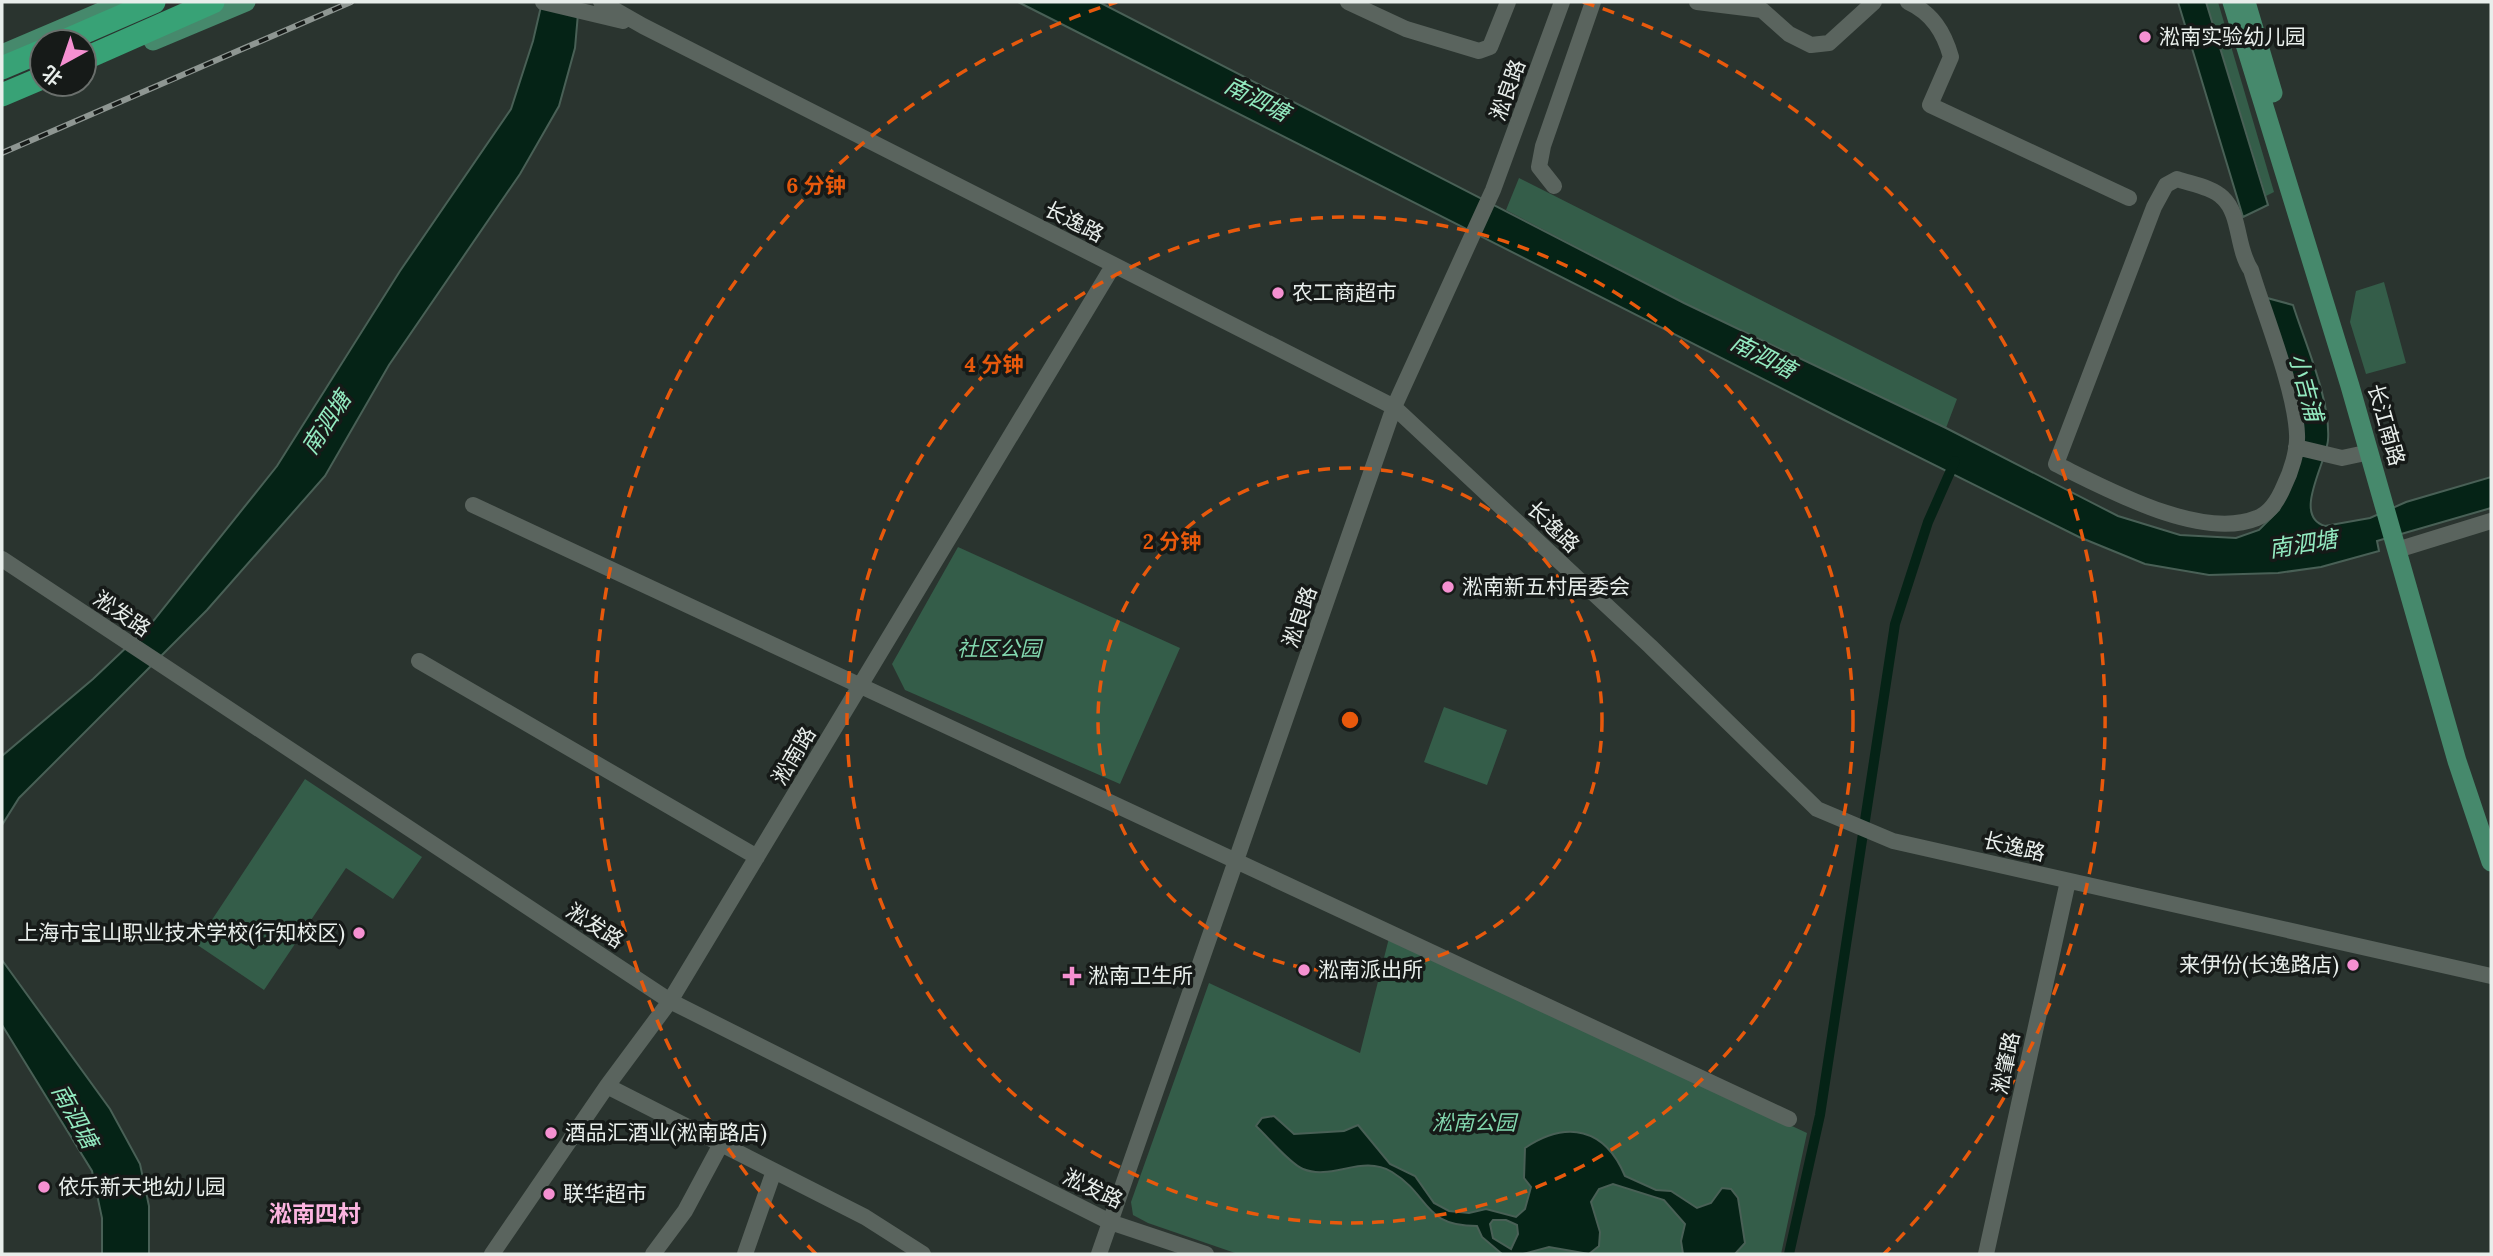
<svg xmlns="http://www.w3.org/2000/svg" width="2493" height="1256" font-family="Lora,'Noto Sans SC',serif">
<style>
.green{fill:#345d49}
.water{fill:#052316;stroke:#496056;stroke-width:2;fill-rule:evenodd}
.lines{fill:none;stroke-linecap:round;stroke-linejoin:round}
.canal{stroke:#052316;stroke-width:10}
.minor{stroke:#5a645e;stroke-width:16}
.major{stroke:#46896c;stroke-width:19}
.highway{stroke:#38a276;stroke-width:23}
.rail-casing{stroke:#8e9692;stroke-width:6}
.rail{stroke:#161a18;stroke-width:3.5;stroke-dasharray:10;stroke-linecap:butt}
.ring{fill:none;stroke:#e8590c;stroke-width:3.5;stroke-dasharray:12 9}
.poi-dot{fill:#f590d1;stroke:#161a18;stroke-width:2.5}
.labels{text-anchor:middle;stroke-width:7;stroke-linejoin:round;paint-order:stroke}
.poi-label{font-size:21px;fill:#e8eeeb;stroke:#161a18;text-anchor:start}
.street-label{font-size:21px;fill:#e8eeeb;stroke:#161a18}
.park-label{font-size:21px;font-style:italic;fill:#82d7ae;stroke:#161a18}
.water-label{font-size:23px;font-style:italic;fill:#93eac0;stroke:#161a18}
.neighbourhood-label{font-size:23px;font-weight:bold;fill:#fcb4e0;stroke:#161a18}
.centre{fill:#e8590c;stroke:#161a18;stroke-width:3.5}
.ring-label{font-size:21px;text-anchor:middle;font-weight:bold;fill:#e8590c;stroke:#161a18;stroke-width:7;stroke-linejoin:round;paint-order:stroke}
</style>
<rect width="100%" height="100%" fill="#2a342f"/>
<!-- green -->
<path class="green" d="M2206 2H2218L2274 192 2266 196Z
M1519 178 1957 399 1946 428 1684 303 1506 210Z
M2384 282 2406 363 2366 374 2350 322 2356 291Z
M958 547 1180 648 1120 784 905 690 892 664Z
M1444 707 1507 730 1487 785 1424 762Z
M305 779 422 857 393 899 346 868 264 990 196 944Z
M1389 938 1807 1133 1781 1254H1238L1148 1223 1133 1215 1131 1202 1209 983 1360 1053Z"/>
<!-- water -->
<path class="water" d="M542 2H579L575 48 559 106 520 174 389 365 325 476 207 610 19 798 2 825V756L93 679 150 625 277 466 400 271 511 109 533 41Z
M1018 2H1099L1684 303 1946 428 2118 516 2180 535 2236 538 2259 530 2279 510 2293 478 2300 458 2267 298 2293 305C2305 343 2331 401 2328 440 2326 464 2292 516 2325 526L2370 518 2406 502 2491 477V508L2377 541 2379 551 2321 567 2278 573 2209 575 2145 564 2079 537 1834 415Z
M2178 2H2206L2268 205 2243 217Z
M2 960 110 1109 140 1164 149 1206V1254H102V1218L92 1171 2 1025Z
M1274 1116 1294 1134 1344 1131 1358 1125 1390 1164 1415 1176 1434 1203 1449 1211 1469 1213 1486 1209 1516 1217 1525 1209 1531 1187 1524 1178 1525 1148C1567 1120 1605 1128 1625 1176L1656 1190 1671 1191 1697 1208 1711 1203 1722 1188 1731 1189 1738 1198 1745 1243 1735 1254H1683L1681 1241 1685 1224 1664 1200 1613 1184 1599 1189 1591 1202 1600 1232 1599 1246 1589 1254 1549 1247 1523 1254H1502L1482 1237 1477 1226C1422 1226 1431 1196 1392 1172 1362 1154 1332 1181 1303 1169 1290 1164 1268 1137 1256 1126L1262 1118ZM1493 1220H1506L1517 1225 1518 1234 1511 1249 1493 1238 1490 1224Z"/>
<g class="lines">
<!-- canal -->
<path class="canal" d="M1789 1254 1820 1115 1895 624 1928 522 1955 461"/>
<!-- minor -->
<path class="minor" d="M543 2 623 21
M601 2 643 26 1394 407 1650 646 1817 809 1893 841 2491 976
M1348 2 1406 29 1479 51 1490 47 1508 2
M1697 2 1762 10 1789 34 1811 45 1829 43 1874 2
M1908 2C1932 13 1944 32 1951 57L1930 105 2129 198
M2177 179C2191 184 2212 187 2223 198 2241 215 2236 248 2251 270 2265 316 2295 389 2297 434 2298 450 2291 472 2284 486 2279 498 2270 513 2257 518 2201 541 2107 489 2056 464L2154 207 2166 185Z
M1554 186 1539 167 1543 146 1593 2
M2296 447 2342 458 2370 452
M473 505 1789 1119
M2397 550 2491 521
M2 559 670 1001 1110 1222 1206 1254
M419 661 757 857
M607 1086 865 1217 923 1254
M492 1254 607 1086 670 1001 1113 266
M653 1254 685 1211 721 1144
M745 1254 774 1171
M1099 1254 1394 407 1493 190 1562 2
M1986 1254 2068 881"/>
<!-- major -->
<path class="major" d="M2232 2 2350 386 2457 761 2491 862
M2246 2 2273 93
M153 41 246 2
M2 54 124 2"/>
<!-- highway -->
<path class="highway" d="M62 42 154 2
M84 59 213 2
M2 68 42 51
M2 95 42 78"/>
<!-- rail casing -->
<g class="rail-casing">
<path id="rail" d="M2 153 351 2"/>
</g>
<!-- rail -->
<use href="#rail" class="rail"/>
</g>
<!-- distance rings -->
<g class="ring">
<circle cx="1350" cy="720" r="252"/>
<circle cx="1350" cy="720" r="503"/>
<path d="M816 1254A755 755 0 0 1 1117 2M1583 2A755 755 0 0 1 1884 1254"/>
</g>
<!-- markers -->
<g class="poi-dot">
<circle cx="2145" cy="37" r="7"/>
<circle cx="1278" cy="293" r="7"/>
<circle cx="1448" cy="587" r="7"/>
<circle cx="359" cy="933" r="7"/>
<circle cx="2353" cy="965" r="7"/>
<circle cx="1304" cy="970" r="7"/>
<path d="M1068.5 965.5h7v7h7v7h-7v7h-7v-7h-7v-7h7z"/>
<circle cx="551" cy="1133" r="7"/>
<circle cx="44" cy="1187" r="7"/>
<circle cx="549" cy="1194" r="7"/>
</g>
<g class="labels">
<!-- poi labels -->
<g class="poi-label">
<text x="2159" y="44">淞南实验幼儿园</text>
<text x="1292" y="300">农工商超市</text>
<text x="1462" y="594">淞南新五村居委会</text>
<text x="345" y="940" text-anchor="end">上海市宝山职业技术学校(行知校区)</text>
<text x="2339" y="972" text-anchor="end">来伊份(长逸路店)</text>
<text x="1318" y="977">淞南派出所</text>
<text x="1088" y="983">淞南卫生所</text>
<text x="565" y="1140">酒品汇酒业(淞南路店)</text>
<text x="58" y="1194">依乐新天地幼儿园</text>
<text x="563" y="1201">联华超市</text>
</g>
<!-- street labels -->
<g class="street-label">
<text transform="translate(1508 90) rotate(-70)" y="7">淞良路</text>
<text transform="translate(1074 222) rotate(27)" y="7">长逸路</text>
<text transform="translate(2386 425) rotate(74)" y="7">长江南路</text>
<text transform="translate(1553 527) rotate(44)" y="7">长逸路</text>
<text transform="translate(122 614) rotate(34)" y="7">淞发路</text>
<text transform="translate(1300 617) rotate(-71)" y="7">淞良路</text>
<text transform="translate(794 756) rotate(-59)" y="7">淞南路</text>
<text transform="translate(2014 847) rotate(13)" y="7">长逸路</text>
<text transform="translate(595 926) rotate(33)" y="7">淞发路</text>
<text transform="translate(2006 1063) rotate(-78)" y="7">淞肇路</text>
<text transform="translate(1093 1189) rotate(25)" y="7">淞发路</text>
</g>
<!-- park labels -->
<g class="park-label">
<text x="999" y="656">社区公园</text>
<text x="1474" y="1130">淞南公园</text>
</g>
<!-- water labels -->
<g class="water-label">
<text transform="translate(1257 99) rotate(27)" y="8">南泗塘</text>
<text transform="translate(1763 356) rotate(27)" y="8">南泗塘</text>
<text transform="translate(2306 387) rotate(75)" y="8">小吉浦</text>
<text transform="translate(326 423) rotate(-57)" y="8">南泗塘</text>
<text transform="translate(2303 544) rotate(-9)" y="8">南泗塘</text>
<text transform="translate(75 1116) rotate(61)" y="8">南泗塘</text>
</g>
<!-- neighbourhood labels -->
<g class="neighbourhood-label">
<text x="315" y="1222">淞南四村</text>
</g>
</g>
<circle cx="1350" cy="720" r="10" class="centre"/>
<g class="ring-label">
<text x="816" y="193">6 分钟</text>
<text x="994" y="372">4 分钟</text>
<text x="1172" y="549">2 分钟</text>
</g>
<!-- border -->
<rect width="2493" height="1256" fill="none" stroke="#e8eeeb" stroke-width="7"/>
<!-- north arrow -->
<g transform="translate(63 63) rotate(220)"><circle r="33" fill="#161a18" stroke="#6a6f6c" stroke-width="2"/>
<path d="M0-5L12 26L0 18L-12 26Z" fill="#f590d1"/>
<text y="-10" font-size="19" font-weight="bold" text-anchor="middle" fill="#e8eeeb">北</text>
</g>
</svg>
